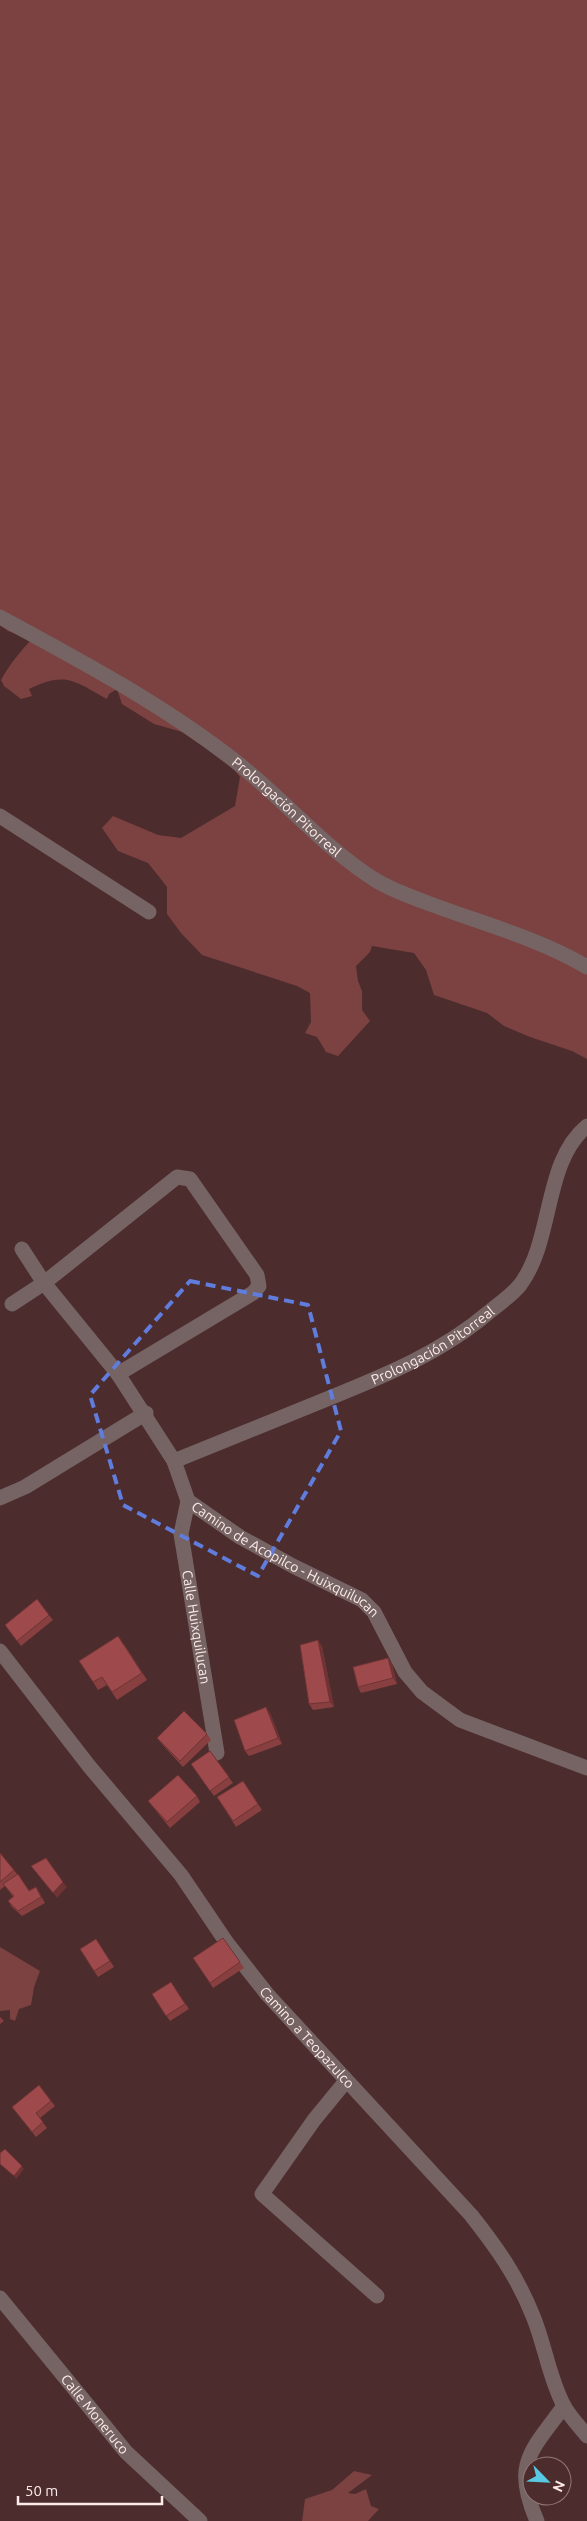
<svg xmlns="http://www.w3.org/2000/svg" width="587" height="2521" font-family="Ubuntu,sans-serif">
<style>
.green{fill:#7c4141}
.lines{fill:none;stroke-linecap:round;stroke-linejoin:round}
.street{stroke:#756463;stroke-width:15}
.wall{fill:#883f40}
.shaded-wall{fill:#6f3334}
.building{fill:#9e494b;stroke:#6f3334}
.marked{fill:none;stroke:#607ddd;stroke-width:4;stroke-dasharray:10 6;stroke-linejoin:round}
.labels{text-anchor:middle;stroke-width:4.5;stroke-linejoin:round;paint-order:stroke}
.street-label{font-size:14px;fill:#fdebea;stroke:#4c2c2c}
</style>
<rect width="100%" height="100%" fill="#4c2c2c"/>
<!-- green -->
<path class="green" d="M0 0H587V1059L572 1051 530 1037 504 1026 487 1013 434 995 426 970 414 953 372 946 370 952 356 966 358 981 362 991V1010L370 1021 338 1056 326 1052 317 1037 305 1033 311 1022 310 993 297 986 202 955 181 933 167 914V887L160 878 148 863 118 851 102 828 113 816 158 835 181 838 235 806 240 777 232 767 193 735 154 724 122 704 117 689 109 694 107 699C74 681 66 671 29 689L32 696 21 699 4 686 1 680C9 665 19 653 31 640L8 631 0 625Z
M0 1947 40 1971 34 1987 31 2005 19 2009 15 2021 10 2019V2010L0 2011Z
M354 2471 372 2475 348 2493 355 2494 366 2489 371 2506 379 2509 368 2521H302L305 2499 332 2490Z"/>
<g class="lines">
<!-- street -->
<g class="street">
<path id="s1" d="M0 617C81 661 162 704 235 761 284 799 325 849 377 881 394 891 414 898 433 905 484 924 540 939 587 967"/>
<path d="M0 816 149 912"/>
<path d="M22 1249 44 1283 118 1374"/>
<path id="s2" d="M12 1304 44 1283 177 1177 190 1179 257 1275 259 1286 253 1293 118 1374 174 1461 188 1501 240 1537 293 1566 362 1600 374 1612 405 1672 422 1692 460 1720 587 1768"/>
<path id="s3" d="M174 1461C223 1441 273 1421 322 1401 381 1377 440 1354 489 1312 499 1304 512 1295 520 1285 554 1240 543 1162 587 1126"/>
<path d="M0 1498 25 1487 146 1413"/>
<path id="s4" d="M188 1501 181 1534 217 1753"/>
<path id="s5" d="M0 1651 89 1766 181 1875 227 1943 267 1994 471 2215C497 2248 517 2276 533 2316 545 2345 549 2378 564 2406 570 2417 580 2427 587 2436"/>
<path d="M346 2081 314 2120 262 2194 377 2296"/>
<path id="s6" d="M0 2298 126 2452 200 2521"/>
<path d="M537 2521C512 2464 531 2451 564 2406"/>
</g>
</g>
<!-- wall -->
<path class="wall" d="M49 1615 53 1620 21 1646 5 1625Z
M124 1644 147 1680 117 1700 107 1685 98 1690 93 1682Z
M322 1646 334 1707 313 1710 309 1704Z
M388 1658 392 1664 397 1684 361 1693 358 1687Z
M270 1713 282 1744 249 1756 245 1751Z
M207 1734 211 1740 183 1767 161 1743 157 1738Z
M210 1751 233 1783 214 1796 191 1764Z
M243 1781 262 1810 236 1827 217 1797Z
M197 1796 200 1802 170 1828 148 1801Z
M0 1853 14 1870 29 1890 36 1887 39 1892 45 1903 22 1916 12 1907 8 1901 13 1897 5 1886 0 1890Z
M223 1938 244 1968 213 1988 193 1958Z
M96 1939 114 1967 98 1977 94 1971Z
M171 1982 189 2009 170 2021 152 1994Z
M0 2017 4 2021 0 2024Z
M51 2101 55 2106 40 2118 47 2128 36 2137 12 2107Z"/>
<!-- shaded-wall -->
<path class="shaded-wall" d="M318 1640 322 1646 334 1707 330 1702Z
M388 1658 392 1664 397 1684 393 1678Z
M266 1707 270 1713 282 1744 278 1738Z
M63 1882 67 1887 57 1898 53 1893Z
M36 1887 39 1892 45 1903 41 1897Z
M22 2166 24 2169 16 2179 14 2176Z"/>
<!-- building -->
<path class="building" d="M37 1599 49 1615 17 1641 5 1625Z
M118 1636 142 1673 112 1692 102 1677 93 1682 79 1661Z
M318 1640 330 1702 309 1704 300 1645Z
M388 1658 393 1678 358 1687 353 1667Z
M266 1707 278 1738 245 1751 234 1720Z
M184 1711 207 1734 180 1761 157 1738Z
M210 1751 229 1777 210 1791 191 1764Z
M178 1775 197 1796 167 1822 148 1801Z
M243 1781 258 1804 233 1821 217 1797Z
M0 1853 14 1870 0 1882Z
M46 1858 63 1882 53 1893 31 1866Z
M18 1874 29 1891 36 1887 41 1897 18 1911 8 1901 14 1896 3 1884Z
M223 1938 240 1962 210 1983 193 1958Z
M96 1939 110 1961 94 1971 80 1949Z
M171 1982 185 2004 166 2016 152 1994Z
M39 2085 51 2101 36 2113 43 2122 32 2132 12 2107Z
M5 2149 22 2166 14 2176 0 2164V2153Z"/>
<!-- marked area -->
<path class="marked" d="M190 1281 308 1305 341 1431 258 1576 123 1505 90 1395Z"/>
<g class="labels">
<!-- street labels -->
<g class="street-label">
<text dy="5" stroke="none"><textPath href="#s1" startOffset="345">Prolongación Pitorreal</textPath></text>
<text dy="5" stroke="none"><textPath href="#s3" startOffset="284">Prolongación Pitorreal</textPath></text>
<text dy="5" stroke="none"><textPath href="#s2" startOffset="776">Camino de Acopilco - Huixquilucan</textPath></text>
<text dy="5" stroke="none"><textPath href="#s4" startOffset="128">Calle Huixquilucan</textPath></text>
<text dy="5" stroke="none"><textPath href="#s5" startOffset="494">Camino a Teopazulco</textPath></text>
<text dy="5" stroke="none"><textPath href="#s6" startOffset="150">Calle Moneruco</textPath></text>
</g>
</g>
<!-- north arrow -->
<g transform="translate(547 2481) rotate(114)"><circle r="24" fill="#4c2c2c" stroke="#937878"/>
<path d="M0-4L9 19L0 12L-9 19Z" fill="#57c9e2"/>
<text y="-8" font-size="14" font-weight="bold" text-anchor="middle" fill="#fdebea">N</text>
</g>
<!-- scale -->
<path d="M18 2496v8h144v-8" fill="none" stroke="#fdebea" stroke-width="2.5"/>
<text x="25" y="2496" font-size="15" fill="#fdebea" stroke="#4c2c2c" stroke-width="4" paint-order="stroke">50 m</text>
</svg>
